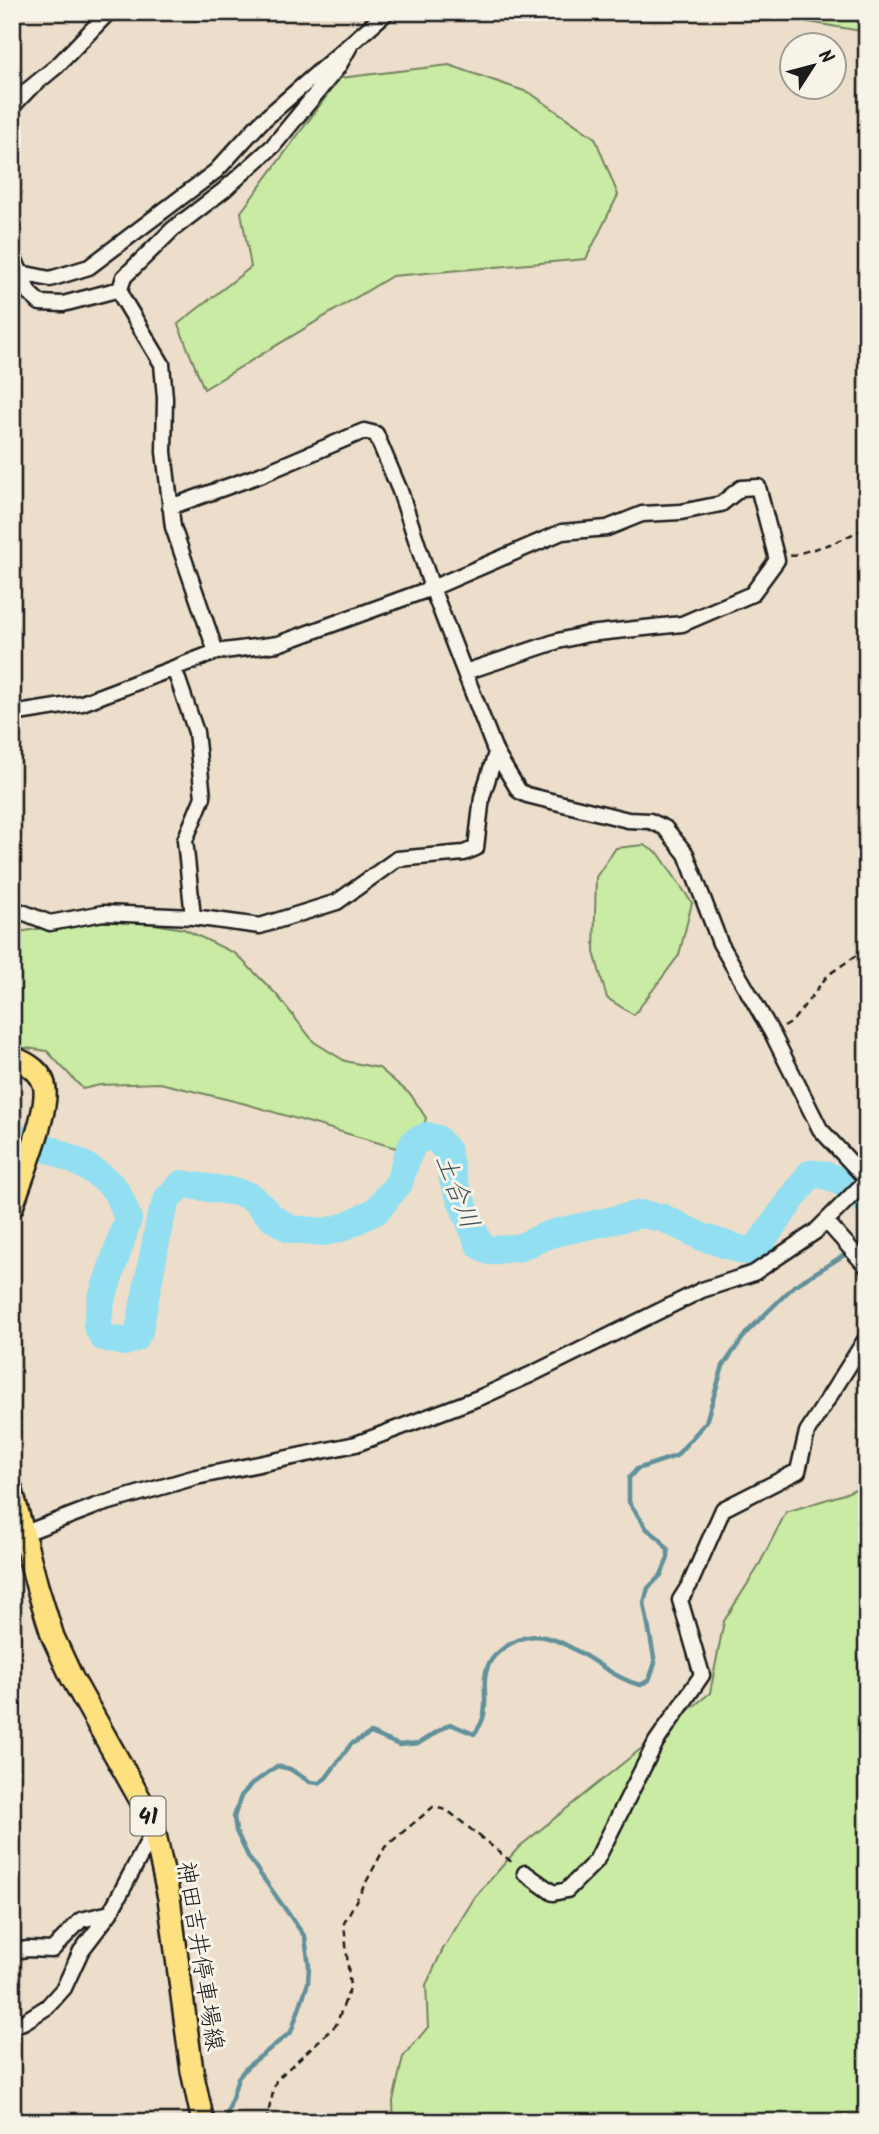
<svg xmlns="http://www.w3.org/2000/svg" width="879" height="2134" font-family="Kalam,'Klee One',sans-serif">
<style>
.green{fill:#caeba3;stroke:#738460;stroke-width:2}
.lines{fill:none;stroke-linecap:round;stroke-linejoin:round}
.stream{stroke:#62919c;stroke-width:4.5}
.river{stroke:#91dff1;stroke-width:28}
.street-casing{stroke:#1c1c1c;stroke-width:19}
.primary-casing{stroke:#1c1c1c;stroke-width:26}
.path{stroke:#1c1c1c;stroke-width:2.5;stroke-dasharray:7 5;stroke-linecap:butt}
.street{stroke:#f7f3e8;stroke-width:14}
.primary{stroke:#fde080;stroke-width:21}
.labels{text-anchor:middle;stroke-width:6;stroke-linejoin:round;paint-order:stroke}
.shield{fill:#f7f3e8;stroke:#5e5c59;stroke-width:2}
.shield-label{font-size:23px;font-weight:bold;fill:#1c1c1c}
.street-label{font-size:24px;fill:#1c1c1c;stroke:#f7f3e8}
.water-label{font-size:26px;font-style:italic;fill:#3f565c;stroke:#f7f3e8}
</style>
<rect width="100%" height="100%" fill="#ecdeca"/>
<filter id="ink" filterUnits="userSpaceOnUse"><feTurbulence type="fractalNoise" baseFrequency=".0143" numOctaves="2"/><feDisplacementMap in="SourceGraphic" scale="14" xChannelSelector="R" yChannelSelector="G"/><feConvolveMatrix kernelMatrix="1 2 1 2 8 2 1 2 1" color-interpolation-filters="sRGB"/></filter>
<g filter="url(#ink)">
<!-- green -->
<path class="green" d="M771 12H867V32L774 16Z
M449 65 530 93 595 138 618 195 586 259 392 276 204 389 178 324 251 267 241 212 340 78Z
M644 845 659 854 692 903 679 955 634 1015 607 998 594 952 596 877 616 848Z
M129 920 184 929 236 954 276 994 314 1042 345 1061 379 1068 411 1095 426 1118 420 1142 396 1148 246 1104 160 1083 100 1085 83 1089 47 1051 12 1046V933L63 925Z
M867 1484V2122H394L393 2101 403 2057 428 2027 426 1985 443 1949 475 1897 519 1847 710 1693 724 1621 757 1569 786 1512 844 1494Z"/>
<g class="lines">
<!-- stream -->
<path class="stream" d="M225 2122 238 2078 247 2067 291 2032 308 1983 309 1966 305 1937 249 1858 236 1831 234 1817 241 1796 252 1784 277 1766 290 1769 310 1782 319 1783 326 1778 351 1744 371 1733 399 1745 419 1743 450 1724 474 1734C503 1701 459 1667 518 1640 558 1621 603 1678 641 1685L649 1680 655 1663 644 1603 648 1588 661 1575 668 1558V1550L660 1539 647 1529 629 1502V1478L637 1469 676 1456 706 1422 723 1366 747 1332 794 1286 867 1241"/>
<!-- river -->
<path class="river" d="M12 1137C40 1143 102 1168 117 1193 122 1201 125 1211 128 1219L101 1301 97 1326 103 1337 124 1342 135 1338 139 1331 160 1220 168 1198 182 1184 237 1192 252 1197 270 1216 290 1229 325 1232 341 1228 376 1211 399 1183 407 1157 414 1142 427 1136 437 1139 447 1151 453 1180 479 1244 489 1251 521 1247 550 1234 641 1214 663 1218 702 1237 746 1251 756 1249 810 1174C832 1172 852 1188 867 1202"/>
<!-- street casing -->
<g class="street-casing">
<path id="street" d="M12 107 29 89 57 66 109 12
M12 253 29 293 40 303 63 304 120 289
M21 273 50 279 89 267 216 171 260 123 387 12
M170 507 260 475 364 431 376 434 400 491 432 588 496 753 519 791 527 795 628 820 650 821 665 828 686 854 720 943 772 1033 820 1129 867 1180
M216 652 173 527 164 452 165 398 162 364 123 299 120 289 124 277 173 229 224 190 273 146 338 67 350 46
M174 668 196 732 203 797 185 840 193 917
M12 714 82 703 216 652 278 644 432 588 562 532 607 528 642 514 681 512 721 504 741 488 758 487 777 560 752 594 682 624 588 634 558 641 465 672
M12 908 50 923 103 913 193 917 260 926 337 902 397 859 464 853 476 848 482 797 496 753
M826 1221 867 1267
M12 1538 96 1506 196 1477 356 1444 481 1397 532 1374 702 1290 754 1273 815 1232 867 1180
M525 1873 553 1893 567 1890 596 1861 656 1742 702 1675 680 1600 690 1584 723 1509 798 1471 807 1432 867 1337
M12 1951 28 1949 52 1950 81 1920 110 1913
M12 2027 25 2021 47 2007 64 1988 81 1951 110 1913 154 1830"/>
</g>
<!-- primary casing -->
<g class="primary-casing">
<path id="primary" d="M12 1057C27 1063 44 1072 45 1090 47 1117 21 1179 12 1207
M12 1491 37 1586 53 1637 72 1678 144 1806 154 1830 169 1898 192 2071 203 2122"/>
</g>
<!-- path -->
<path class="path" d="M790 556 834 543 867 527
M784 1027 791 1023 828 975 867 948
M266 2122 276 2080 336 2025 350 1988 344 1923 385 1847 433 1807 447 1810 514 1864"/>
<!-- street -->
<use href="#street" class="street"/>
<!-- primary -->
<use href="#primary" class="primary"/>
</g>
</g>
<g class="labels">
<!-- shield labels -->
<rect class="shield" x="130.5" y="1796.5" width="35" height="39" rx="5"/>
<g class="shield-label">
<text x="148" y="1824">41</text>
</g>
<!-- street labels -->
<g class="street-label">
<text transform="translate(201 1956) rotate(81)" y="8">神田吉井停車場線</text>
</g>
<!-- water labels -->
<g class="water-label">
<text transform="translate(458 1191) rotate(69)" y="9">土合川</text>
</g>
</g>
<!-- margin -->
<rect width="879" height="2134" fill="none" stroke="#f7f3e8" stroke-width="42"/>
<rect x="21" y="21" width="837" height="2092" fill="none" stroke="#1c1c1c" stroke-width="2.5" filter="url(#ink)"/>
<!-- north arrow -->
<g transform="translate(813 66) rotate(54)"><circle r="33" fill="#f7f3e8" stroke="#9f9d96" stroke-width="2"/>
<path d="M0-5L12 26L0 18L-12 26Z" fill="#1c1c1c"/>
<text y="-10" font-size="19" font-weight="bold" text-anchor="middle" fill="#1c1c1c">N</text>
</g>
</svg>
